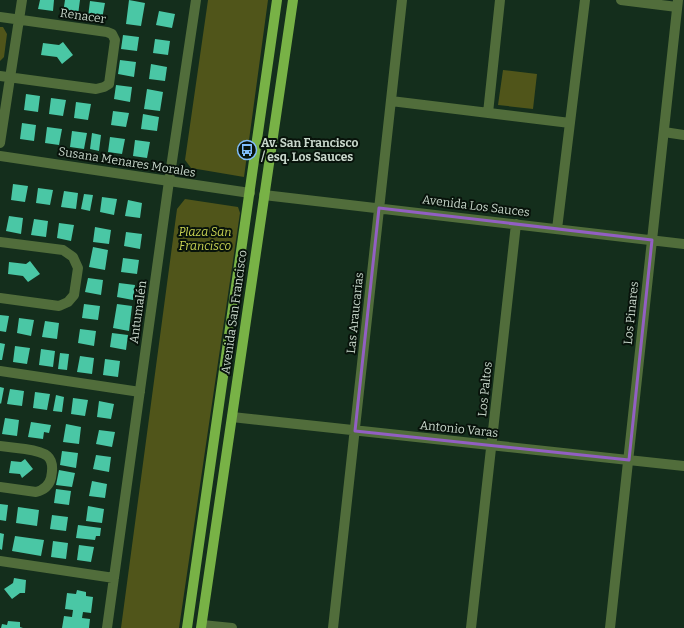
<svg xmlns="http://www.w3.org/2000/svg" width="684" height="628" font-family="Bitter,serif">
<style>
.green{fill:#50551a}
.building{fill:#4ac7a5}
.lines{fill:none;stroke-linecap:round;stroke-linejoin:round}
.minor{stroke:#516d3b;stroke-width:10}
.major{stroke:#78b246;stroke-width:10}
.marked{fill:none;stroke:#925fc3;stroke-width:3;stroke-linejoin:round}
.labels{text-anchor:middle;stroke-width:4;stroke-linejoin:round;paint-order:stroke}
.street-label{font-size:12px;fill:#c8d7cb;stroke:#08130b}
.poi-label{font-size:12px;font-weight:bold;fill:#c8d7cb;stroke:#08130b;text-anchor:start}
.park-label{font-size:12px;font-style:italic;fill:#c8d252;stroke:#08130b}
</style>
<rect width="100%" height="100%" fill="#142e1c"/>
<!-- green -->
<path class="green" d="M208 0H268L244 177 191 168 185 160Z
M0 27H3L7 34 4 57 0 61Z
M503 70 537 74 533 109 498 105Z
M185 199 238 207 240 213 179 628H121L177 209Z"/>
<!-- building -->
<path class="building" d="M40 0H54L53 11 38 9Z
M65 0H80L78 15 63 13Z
M129 0 145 3 141 26 126 24Z
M90 1 105 3 102 19 88 17Z
M159 11 175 14 172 28 156 25Z
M123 35 139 37 137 51 121 49Z
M155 39 170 41 168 55 153 53Z
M63 42 73 55 62 64 57 57 41 55 43 43 59 45Z
M120 60 136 62 134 77 118 74Z
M151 64 167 67 165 81 149 79Z
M116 85 132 87 130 102 114 99Z
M147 89 163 92 160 111 144 109Z
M26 94 40 96 38 112 24 110Z
M51 98 66 100 63 116 49 114Z
M76 102 91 104 88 120 74 118Z
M113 111 129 113 126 127 111 125Z
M143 114 159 117 157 131 141 129Z
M22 123 36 125 34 141 20 139Z
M47 127 62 129 59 145 45 143Z
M72 131 87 133 84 149 70 147Z
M92 133 101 135 99 151 90 149Z
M110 137 125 139 122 154 108 152Z
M135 140 150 142 147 158 133 156Z
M13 184 28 186 25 202 11 200Z
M38 188 53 190 50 205 36 203Z
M64 191 78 193 76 209 61 207Z
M84 194 93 195 90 211 81 209Z
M102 197 117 199 114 215 100 212Z
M128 200 142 203 140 218 125 216Z
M9 216 23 218 21 234 6 231Z
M34 219 48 221 46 237 31 235Z
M59 223 74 225 71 241 57 238Z
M95 227 111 230 109 244 93 242Z
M126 232 142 234 140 249 124 246Z
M93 247 108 250 105 270 89 267Z
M123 258 139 260 137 274 121 272Z
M30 261 40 274 28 282 23 276 8 274 9 262 26 264Z
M88 278 103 280 101 295 85 292Z
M119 283 135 285 133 300 117 297Z
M84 304 100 306 98 320 82 318Z
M117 304 132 306 129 331 113 328Z
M0 315 9 316 6 332 0 331Z
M19 318 34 320 31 336 17 333Z
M45 321 59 323 57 339 42 337Z
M80 329 96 331 94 346 78 343Z
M112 333 128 335 126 350 110 347Z
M0 343 5 344 2 360H0Z
M15 346 30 348 27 364 13 362Z
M41 349 55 351 53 367 39 365Z
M60 353 69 354 67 370 58 369Z
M80 356 94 358 92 374 77 372Z
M105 359 120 361 118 377 103 375Z
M0 387 4 388 1 404 0 403Z
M10 389 24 391 22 406 7 404Z
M35 392 50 394 47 410 33 408Z
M56 395 64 397 62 412 53 411Z
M73 398 88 400 85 416 71 414Z
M99 401 114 404 111 419 97 417Z
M5 418 19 420 17 436 2 434Z
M31 422 51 425 49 433 44 432 43 439 28 437Z
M66 424 81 427 79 444 63 442Z
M99 430 115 432 112 447 96 444Z
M62 451 78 453 76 468 60 465Z
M96 455 111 457 109 472 93 469Z
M25 459 33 469 22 478 20 474 9 473 11 461 21 462Z
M59 470 75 473 72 487 56 485Z
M92 481 107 484 105 498 89 496Z
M56 489 71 491 69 505 54 503Z
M0 504 8 505 6 521 0 520Z
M88 506 104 509 102 523 86 521Z
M18 507 39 510 37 526 16 523Z
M52 515 68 517 66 531 50 529Z
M78 525 101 528 100 536H96L95 540 76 538Z
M0 533 4 534 2 550 0 549Z
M15 536 44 540 41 556 12 551Z
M53 541 68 543 66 559 51 557Z
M79 545 94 547 91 562 77 560Z
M14 578 26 580 25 593H20L12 599 4 589 13 583Z
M77 590 86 592V596L93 597 91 613 83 612 82 618 90 619 89 628H62L64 616 72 617 73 610 65 609 67 593 76 594Z
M8 621 20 622V627L23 628H1L2 624 7 625Z"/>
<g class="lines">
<!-- minor -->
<path class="minor" d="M621 0 677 7
M0 17 107 32 112 34 115 40 109 84 104 87 96 89 0 76
M391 101 570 123
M488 113 500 0
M664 132 684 135
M0 143 22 0
M0 156 250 193
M264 195 684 244
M557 229 585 0
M0 242 63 250 73 257 78 268 74 295 68 302 59 306 0 298
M0 371 140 392
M232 417 684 466
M0 446C8 447 17 448 25 449 45 452 56 455 51 478 49 486 44 490 36 492L0 487
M0 561 114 578
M202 625 232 628
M107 628 169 181 196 0
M333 628 402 0
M471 628 516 224
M610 628 678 0"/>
<!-- major -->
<path class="major" d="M187 628 277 0
M201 628 293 0"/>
</g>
<!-- marked area -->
<path class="marked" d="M379 208 652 240 629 460 355 431Z"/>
<!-- icons -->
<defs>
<g id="bus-ring" transform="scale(1)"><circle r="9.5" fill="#08130b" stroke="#80bdfa" stroke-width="1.5"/><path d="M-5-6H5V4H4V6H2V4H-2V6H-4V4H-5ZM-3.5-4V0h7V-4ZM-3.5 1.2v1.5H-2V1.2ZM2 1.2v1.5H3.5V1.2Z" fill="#80bdfa"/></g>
</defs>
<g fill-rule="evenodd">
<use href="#bus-ring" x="247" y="150"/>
</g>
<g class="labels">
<!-- street labels -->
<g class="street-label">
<text transform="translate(83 16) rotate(8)" y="4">Renacer</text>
<text transform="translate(127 162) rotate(9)" y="4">Susana Menares Morales</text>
<text transform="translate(476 206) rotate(7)" y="4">Avenida Los Sauces</text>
<text transform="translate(138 312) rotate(-82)" y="4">Antumalén</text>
<text transform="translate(234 312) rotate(-82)" y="4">Avenida San Francisco</text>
<text transform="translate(355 313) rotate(-84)" y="4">Las Araucarias</text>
<text transform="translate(631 313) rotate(-84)" y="4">Los Pinares</text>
<text transform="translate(485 389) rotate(-84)" y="4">Los Paltos</text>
<text transform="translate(459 429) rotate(6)" y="4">Antonio Varas</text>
</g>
<!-- poi labels -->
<g class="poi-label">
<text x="261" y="147">Av. San Francisco<tspan x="261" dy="14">/ esq. Los Sauces</tspan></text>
</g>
<!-- park labels -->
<g class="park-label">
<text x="205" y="236">Plaza San<tspan x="205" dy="14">Francisco</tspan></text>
</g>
</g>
</svg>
